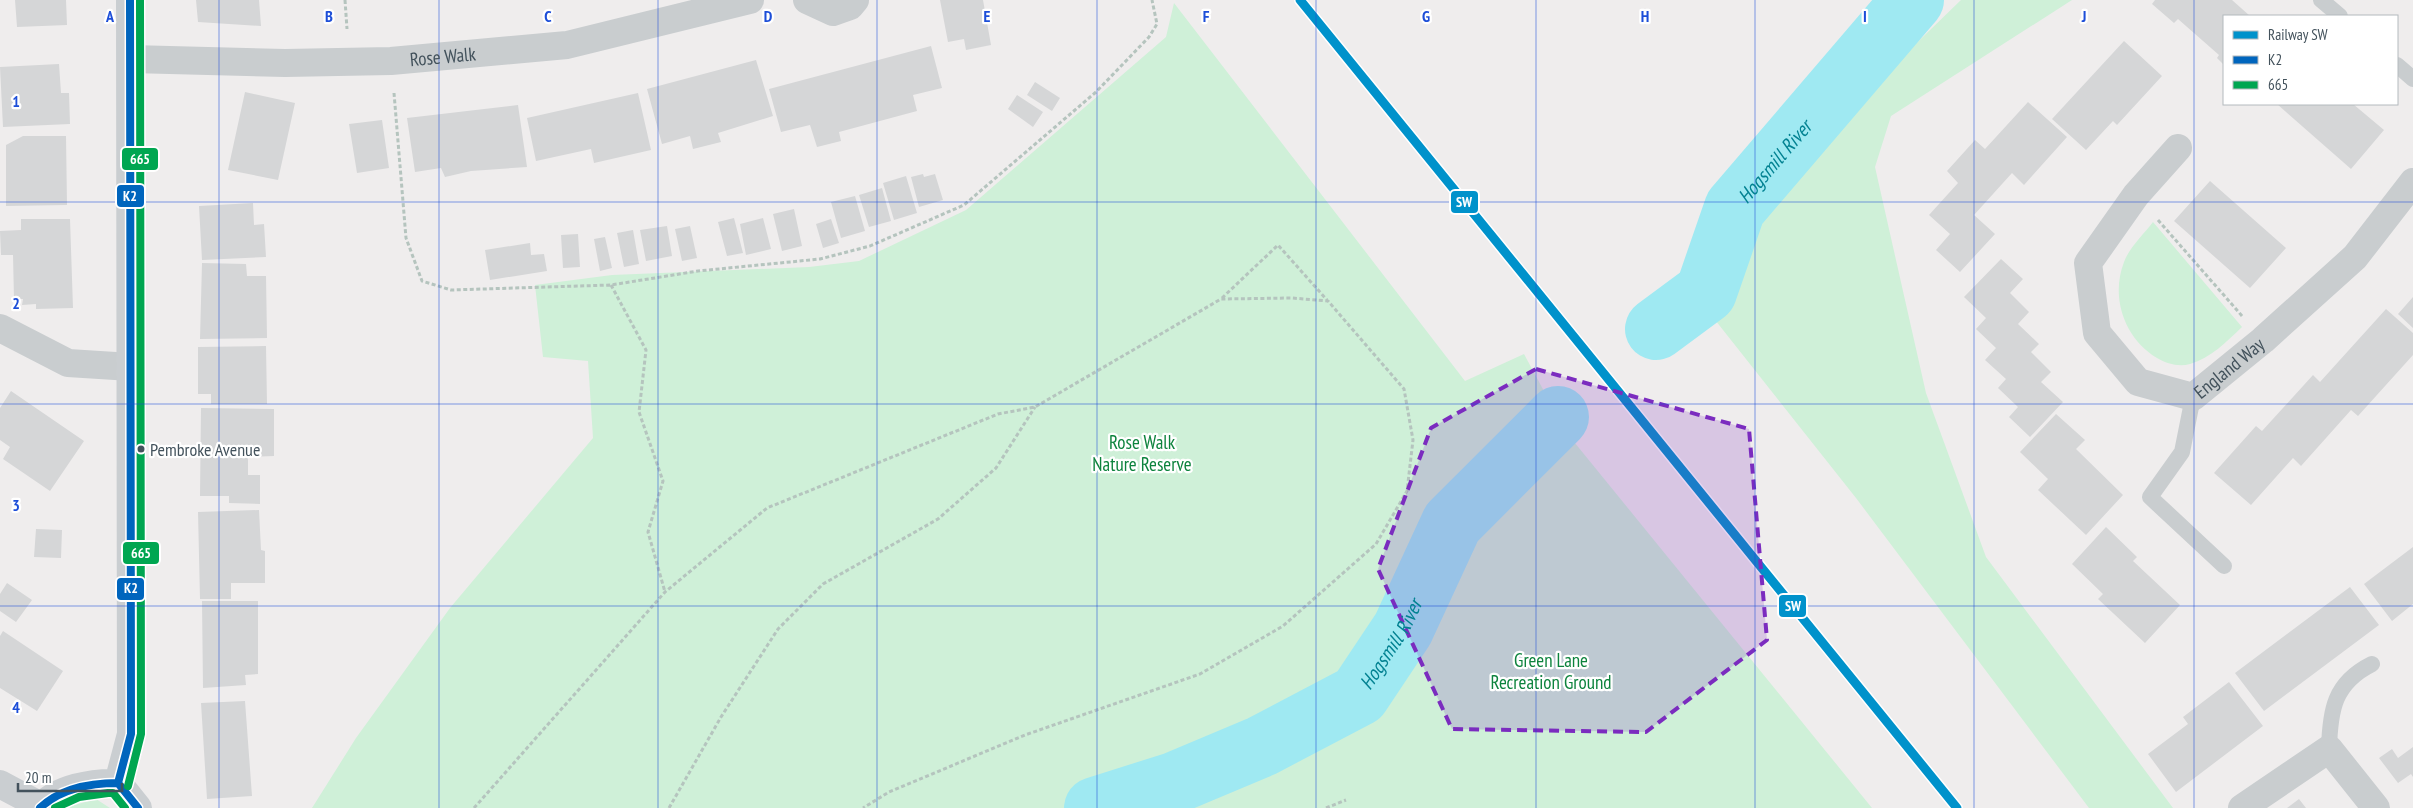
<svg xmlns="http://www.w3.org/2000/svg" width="2413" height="808" font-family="'PT Sans Narrow',sans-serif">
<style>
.green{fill:#cff0d8}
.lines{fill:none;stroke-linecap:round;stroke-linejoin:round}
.river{stroke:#9fe9f2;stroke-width:62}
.building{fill:#d5d6d7}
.path{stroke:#b5c4be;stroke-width:3;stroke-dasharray:4 2.5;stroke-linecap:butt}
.lane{stroke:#c9cdcf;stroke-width:16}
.street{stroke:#c9cdcf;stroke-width:28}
.secondary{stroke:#caced1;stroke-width:28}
.bus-1-casing{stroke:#fff;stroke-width:11}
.bus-2-casing{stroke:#fff;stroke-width:11}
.bus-1{stroke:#0065bd;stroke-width:8}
.bus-2{stroke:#00a651;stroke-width:8}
.rail-1-casing{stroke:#fff;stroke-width:12}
.rail-1{stroke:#0092cb;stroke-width:9}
.marked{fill:#7b2cbf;fill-opacity:0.2;stroke:#7b2cbf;stroke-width:4;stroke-dasharray:10 6;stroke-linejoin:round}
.grid{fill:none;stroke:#1d4ed8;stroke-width:1;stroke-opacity:0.55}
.bus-dot{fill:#43525c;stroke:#fff;stroke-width:2}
.labels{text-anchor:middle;stroke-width:4.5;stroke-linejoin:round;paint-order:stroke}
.bus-label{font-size:18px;fill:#43525c;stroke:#fff;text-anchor:start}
.street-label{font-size:19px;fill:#43525c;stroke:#fff}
.park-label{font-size:19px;fill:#0d833d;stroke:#fff}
.water-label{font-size:20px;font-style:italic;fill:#038292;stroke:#fff}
.grid-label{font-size:16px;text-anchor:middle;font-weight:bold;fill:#1d4ed8;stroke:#fff;stroke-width:4.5;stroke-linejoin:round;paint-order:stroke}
.line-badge{stroke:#fff;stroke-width:2}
.badge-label{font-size:14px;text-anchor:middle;font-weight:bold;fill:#fff}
</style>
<rect width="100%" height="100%" fill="#efeded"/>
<!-- green -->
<path class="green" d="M1961 0H2072L1891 116 1875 167 1926 393 1986 557 2173 808H2089L1856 498 1708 311 1721 292 1745 220 1866 92Z
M1174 3 1465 381 1524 354 1566 432 1872 808H312L356 738 450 608 593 438 588 361 543 357 535 285 612 275 809 267 859 261 966 210 1166 37Z
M2153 222 2242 327C2226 342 2211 358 2190 364 2179 367 2167 364 2157 358 2125 339 2110 298 2124 262 2129 248 2144 234 2153 222Z
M96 799 110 808H70L71 806Z"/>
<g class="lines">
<!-- river -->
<g class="river">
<path id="s1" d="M1656 329 1706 292 1735 208 1913 0"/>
<path id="s2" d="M1095 808 1174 783 1262 746 1359 695 1403 629 1452 523 1558 417"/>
</g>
</g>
<!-- building -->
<path class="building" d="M15 0H66L67 25 17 27Z
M196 0H259L261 26 198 22Z
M940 0H983L991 45 966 50 964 39 948 42Z
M2155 0H2232L2250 16H2224V65L2217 58 2219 55 2178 19 2174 23 2152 4Z
M2124 41 2162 76 2117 125 2113 121 2086 150 2052 119Z
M931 46 942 88 913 95 917 111 839 132 841 141 817 147 810 125 781 132 769 89Z
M756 60 773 116 718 133 721 142 693 149 690 136 662 144 647 89Z
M59 64 61 93H69L70 124 3 127 0 67Z
M1035 82 1060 98 1052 111 1027 95Z
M245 92 295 103 278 180 228 170Z
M638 93 651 150 594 163 591 149 536 161 527 118Z
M1017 95 1043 112 1033 127 1008 109Z
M2028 102 2067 137 2024 185 2012 173 1974 215 1995 234 1960 272 1936 250 1950 234 1929 215 1958 183 1947 171 1975 140 1985 149Z
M2277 104H2353L2384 130 2351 169Z
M518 105 527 167 471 171 445 177 441 168 415 172 407 118Z
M382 120 389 168 357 173 349 124Z
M23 136H66L67 205 6 206V145Z
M923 174 924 177 935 174 943 200 919 207 911 177Z
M906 176 917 213 894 220 883 183Z
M2210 181 2286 248 2250 288 2174 221Z
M882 188 891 221 869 227 859 195Z
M855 196 865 231 841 238 831 202Z
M253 203 254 225 264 224 266 257 202 260 199 206Z
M794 209 802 246 782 251 773 214Z
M734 218 743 253 727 256 718 222Z
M763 218 771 249 746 255 740 224Z
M21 219H70L73 308 36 309V304L22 305 23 299H14L13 255H1L0 231 21 230Z
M831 219 839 243 823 248 816 224Z
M667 226 672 256 646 261 640 230Z
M690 226 697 258 682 261 675 229Z
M633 230 639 264 624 267 617 233Z
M578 234 580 267 563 268 561 235Z
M605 237 612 268 600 271 594 239Z
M530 243 531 255 544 254 547 271 490 280 485 250Z
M2001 259 2023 279 2010 293 2029 312 2018 324 2039 344 2031 352 2051 372 2041 382 2063 402 2030 437 2009 417 2018 407 1998 388 2006 379 1985 360 1996 348 1976 329 1986 318 1964 297Z
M202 263 246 264 247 276H266L267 338 200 339Z
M2413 297V328L2398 314Z
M2386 309 2413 333V355L2358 416 2351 410 2301 466 2293 458 2251 505 2214 473 2256 426 2262 431 2313 375 2320 382Z
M266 346 267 404H211V394H198V347Z
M11 391 84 441 50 491 3 459 10 447 0 440V408Z
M201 408 274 409V456L248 457V475H260V504L229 503V496H200Z
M2056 414 2085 440 2076 449 2123 495 2086 535 2038 490 2048 479 2020 452Z
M259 510 261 550 265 551V583H231V599H200L198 512Z
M2106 527 2137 557 2133 561 2180 605 2145 643 2098 599 2103 594 2072 564Z
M36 529 62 530 61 558 34 557Z
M2413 547V604L2392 621 2364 584Z
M7 583 32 600 16 622 0 611V594Z
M2350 587 2379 625 2264 711 2235 673Z
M202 601H258V674L245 675 246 685 203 688Z
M3 631 63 671 37 711 0 688V636Z
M2229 682 2263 726 2176 792 2148 754 2188 724 2183 717Z
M245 701 252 796 207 799 201 703Z
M2413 747V777L2411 774 2398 783 2379 758 2392 749 2398 758Z
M2299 799 2306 808H2287Z"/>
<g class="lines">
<!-- path -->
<path class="path" d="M345 0 347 29
M394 93 406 238 422 281 451 290 611 285 698 271 820 259 870 246 964 205 1096 92 1149 37 1157 24 1152 0
M2158 220 2243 317
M611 285 646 350 639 412 663 481 648 532 665 592
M1222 298 1278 245 1327 300
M474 808 665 592 767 508 998 414 1035 407 1221 299 1292 298 1328 301 1404 389 1413 440 1407 491 1376 544 1283 626 1200 674 1025 735 889 792 863 808
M669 808 721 717 778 629 823 584 938 519 996 468 1035 407
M1326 808 1346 800"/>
<!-- lane -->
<path class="lane" d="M2321 0 2340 16
M2397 65 2413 79
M2193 397 2182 452 2150 497 2224 566
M2329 749C2330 710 2334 683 2372 664"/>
<!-- street -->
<g class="street">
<path d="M807 0 833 12 850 6 855 0"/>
<path id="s3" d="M131 59 285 63 391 61 567 45 750 0"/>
<path id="s4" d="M2178 148 2136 195 2088 263 2097 333 2138 382 2193 397 2263 340 2355 257 2413 182"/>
<path d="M0 328 68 363 131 367"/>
<path d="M2242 808 2329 749 2376 808"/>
</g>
<!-- secondary -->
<path class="secondary" d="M118 783 131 734 130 0
M0 784 41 806
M40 808C57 788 93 782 118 783L138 808"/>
<!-- bus-1 casing -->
<g class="bus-1-casing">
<path id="bus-1" d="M118 783 131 734 130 0
M40 808C61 788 89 783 118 783L138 808"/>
</g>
<!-- bus-2 casing -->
<g class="bus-2-casing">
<path id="bus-2" d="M128 786 141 734 140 0
M55 808 79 797 108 793H113L125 808"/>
</g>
<!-- bus-1 -->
<use href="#bus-1" class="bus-1"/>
<!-- bus-2 -->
<use href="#bus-2" class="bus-2"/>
<!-- rail-1 casing -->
<g class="rail-1-casing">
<path id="rail-1" d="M1300 0 1957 808"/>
</g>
<!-- rail-1 -->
<use href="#rail-1" class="rail-1"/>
</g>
<!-- marked area -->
<path class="marked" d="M1536 369 1749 429 1767 640 1646 732 1452 729 1378 569 1431 428Z"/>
<!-- grid -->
<path class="grid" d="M219 0V808M439 0V808M658 0V808M877 0V808M1097 0V808M1316 0V808M1536 0V808M1755 0V808M1974 0V808M2194 0V808M0 202H2413M0 404H2413M0 606H2413"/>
<!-- markers -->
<circle class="bus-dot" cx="141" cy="449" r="4.5"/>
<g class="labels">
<!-- bus labels -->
<g class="bus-label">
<text x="150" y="456">Pembroke Avenue</text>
</g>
<!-- street labels -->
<g class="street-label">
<text dy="7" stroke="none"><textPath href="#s3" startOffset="312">Rose Walk</textPath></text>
<text dy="7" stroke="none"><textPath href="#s4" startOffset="384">England Way</textPath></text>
</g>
<!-- park labels -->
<g class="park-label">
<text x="1142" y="449">Rose Walk<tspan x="1142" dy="22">Nature Reserve</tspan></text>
<text x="1551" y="667">Green Lane<tspan x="1551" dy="22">Recreation Ground</tspan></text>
</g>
<!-- water labels -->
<g class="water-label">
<text dy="7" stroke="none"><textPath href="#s1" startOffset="212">Hogsmill River</textPath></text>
<text dy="7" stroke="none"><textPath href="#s2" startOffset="348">Hogsmill River</textPath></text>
</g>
</g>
<g class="grid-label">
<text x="110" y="22">A</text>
<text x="329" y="22">B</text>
<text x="548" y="22">C</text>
<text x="768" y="22">D</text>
<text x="987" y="22">E</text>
<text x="1206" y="22">F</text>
<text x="1426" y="22">G</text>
<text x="1645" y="22">H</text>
<text x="1865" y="22">I</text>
<text x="2084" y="22">J</text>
<text x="16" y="107">1</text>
<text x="16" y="309">2</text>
<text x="16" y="511">3</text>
<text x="16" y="713">4</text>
</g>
<g class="line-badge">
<rect x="121" y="147" width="38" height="24" rx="5" fill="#00a651"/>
<rect x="116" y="184" width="29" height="24" rx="5" fill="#0065bd"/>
<rect x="1450" y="190" width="29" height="24" rx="5" fill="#0092cb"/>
<rect x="122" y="541" width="38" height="24" rx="5" fill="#00a651"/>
<rect x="116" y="577" width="29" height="24" rx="5" fill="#0065bd"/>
<rect x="1778" y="594" width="29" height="24" rx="5" fill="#0092cb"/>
</g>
<g class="badge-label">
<text x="140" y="164">665</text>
<text x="130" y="201">K2</text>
<text x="1464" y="207">SW</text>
<text x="141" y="558">665</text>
<text x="131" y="593">K2</text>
<text x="1793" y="611">SW</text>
</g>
<!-- legend -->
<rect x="2223" y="15" width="175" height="90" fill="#ffffff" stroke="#b4babe"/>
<rect x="2233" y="31" width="25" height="8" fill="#0092cb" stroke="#b4babe"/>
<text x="2268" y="40" font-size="15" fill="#43525c">Railway SW</text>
<rect x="2233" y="56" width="25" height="8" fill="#0065bd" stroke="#b4babe"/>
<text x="2268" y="65" font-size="15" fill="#43525c">K2</text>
<rect x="2233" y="81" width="25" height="8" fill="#00a651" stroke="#b4babe"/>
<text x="2268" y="90" font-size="15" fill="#43525c">665</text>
<!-- scale -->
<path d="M18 783v8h104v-8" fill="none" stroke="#43525c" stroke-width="2.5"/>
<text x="25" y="783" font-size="15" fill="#43525c" stroke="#ffffff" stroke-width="4" paint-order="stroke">20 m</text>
</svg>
